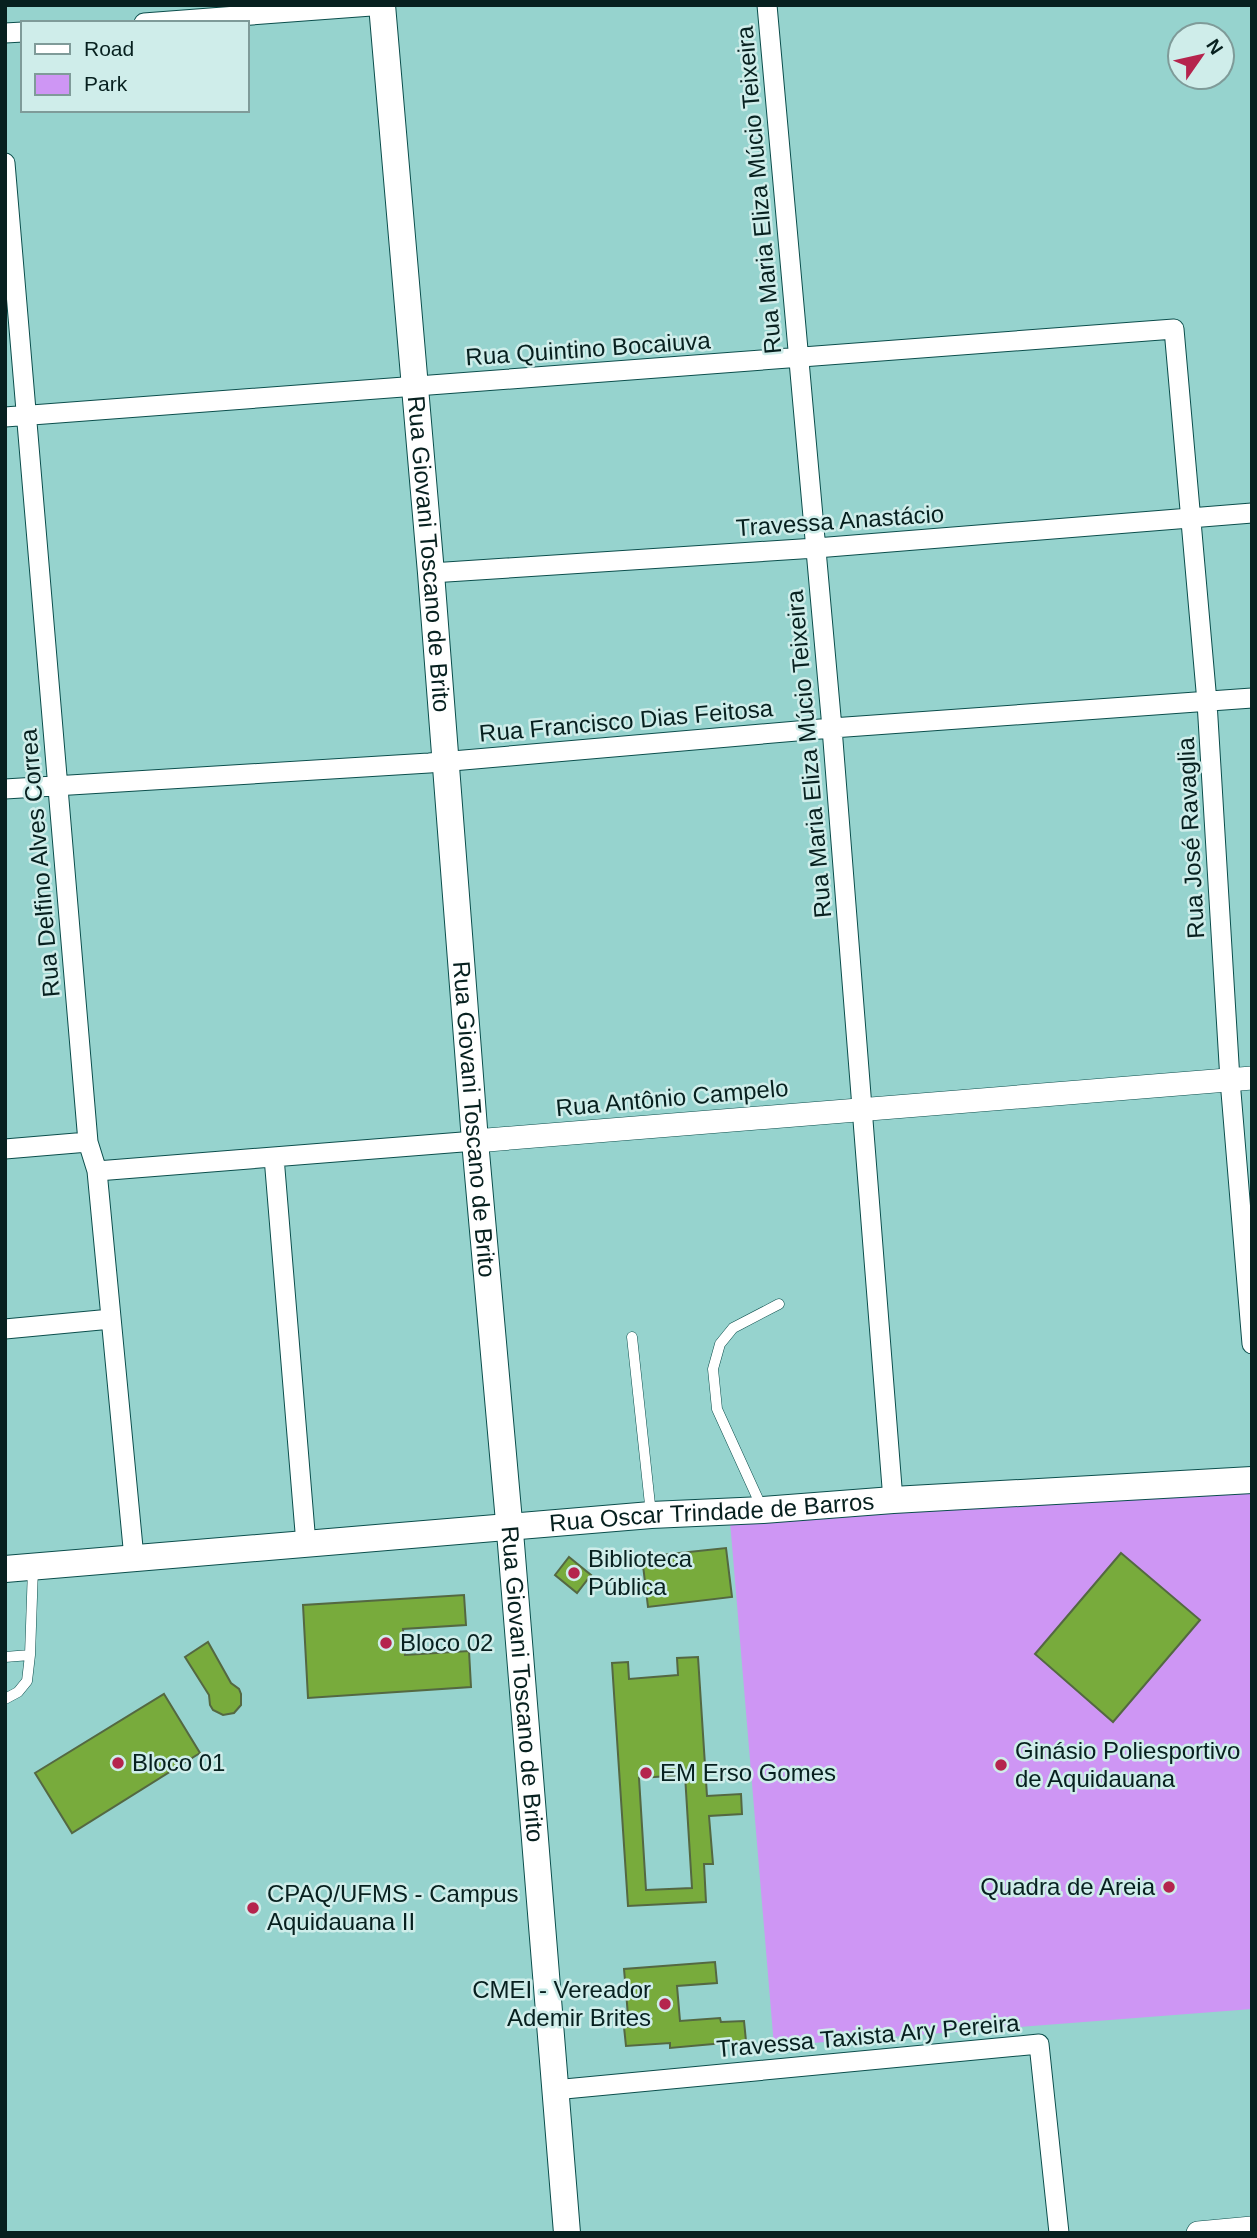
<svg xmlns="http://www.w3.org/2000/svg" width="1257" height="2238" font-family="Helvetica,sans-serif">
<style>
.green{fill:#ce96f4}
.building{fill:#78ab3c;stroke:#546842;stroke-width:2;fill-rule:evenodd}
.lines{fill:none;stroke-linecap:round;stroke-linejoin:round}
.service-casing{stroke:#0b4e4c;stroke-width:11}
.minor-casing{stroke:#0b4e4c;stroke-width:21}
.tertiary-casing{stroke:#0b4e4c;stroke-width:24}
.secondary-casing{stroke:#0b4e4c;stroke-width:28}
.service{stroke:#fff;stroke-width:10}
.minor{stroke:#fff;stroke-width:19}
.tertiary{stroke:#fff;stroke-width:23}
.secondary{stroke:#fff;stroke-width:26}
.poi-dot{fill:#b5244d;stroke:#cfedea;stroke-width:2.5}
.labels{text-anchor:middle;stroke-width:5;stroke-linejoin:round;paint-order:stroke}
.street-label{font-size:24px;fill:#07201f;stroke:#cfedea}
.poi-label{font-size:24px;fill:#07201f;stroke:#cfedea;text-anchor:start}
</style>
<rect width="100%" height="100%" fill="#96d3ce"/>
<!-- green -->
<path class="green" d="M1252 1480V2009L774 2046 730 1521Z"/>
<!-- building -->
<path class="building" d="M726 1548 732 1597 648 1607 642 1557Z
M1121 1553 1200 1620 1113 1722 1035 1654Z
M569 1557 591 1575 577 1593 555 1575Z
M464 1595 466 1625 403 1629 405 1655 469 1651 471 1687 308 1698 303 1605Z
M208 1642 231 1683 239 1689 241 1694V1705L234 1713 223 1715 213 1710 210 1705 209 1695 185 1657Z
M698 1657 707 1796 741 1794 742 1814 709 1816 713 1864H704L706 1902 628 1906 612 1663 628 1662 629 1679 678 1675 677 1658ZM685 1775 692 1888 646 1890 639 1778Z
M164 1694 200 1753 72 1833 35 1773Z
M715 1962 717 1983 677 1986 680 2021 720 2018 721 2022 744 2021 746 2041 670 2048V2043L626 2046 624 2027H629L624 1969Z"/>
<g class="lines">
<!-- service casing -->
<g class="service-casing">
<path id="service" d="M632 1337 651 1514
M762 1508 717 1409 713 1369 720 1344 733 1328 779 1304
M5 1657 30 1655
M5 1699 18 1692 27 1681 30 1655 33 1568"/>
</g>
<!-- minor casing -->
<g class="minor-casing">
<path id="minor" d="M767 5 832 728 893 1500
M144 23 385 5
M5 33 23 32
M5 163 88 1142 97 1171 134 1558
M5 417 1174 329 1207 702 1230 1080 1252 1344
M431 573 816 548 1252 513
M5 789 429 763 832 728 1252 698
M5 1149 88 1142
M274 1157 306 1544
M97 1171 475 1141
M5 1329 111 1319
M554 2090 1039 2044 1059 2233"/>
</g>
<!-- tertiary casing -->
<g class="tertiary-casing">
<path id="tertiary" d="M475 1141 1252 1078
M1198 2233 1252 2228"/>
</g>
<!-- secondary casing -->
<g class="secondary-casing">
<g id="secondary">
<path id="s1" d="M382 5 431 573 475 1141 511 1544 567 2233"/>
<path id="s2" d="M5 1569 651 1515 763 1510 893 1500 1252 1480"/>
</g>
</g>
<!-- service -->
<use href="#service" class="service"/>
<!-- minor -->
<use href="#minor" class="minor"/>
<!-- tertiary -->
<use href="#tertiary" class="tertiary"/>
<!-- secondary -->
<use href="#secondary" class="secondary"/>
</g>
<!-- markers -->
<g class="poi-dot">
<circle cx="574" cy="1573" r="7"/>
<circle cx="386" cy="1643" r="7"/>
<circle cx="118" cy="1763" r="7"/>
<circle cx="1001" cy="1765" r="7"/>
<circle cx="646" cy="1773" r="7"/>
<circle cx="1169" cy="1887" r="7"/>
<circle cx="253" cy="1908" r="7"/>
<circle cx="665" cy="2004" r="7"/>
</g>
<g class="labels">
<!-- street labels -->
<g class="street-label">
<text transform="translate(759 190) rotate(-95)" y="8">Rua Maria Eliza Múcio Teixeira</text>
<text transform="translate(588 349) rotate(-4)" y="8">Rua Quintino Bocaiuva</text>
<text transform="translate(840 521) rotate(-4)" y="8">Travessa Anastácio</text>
<text dy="8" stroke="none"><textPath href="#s1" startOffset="551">Rua Giovani Toscano de Brito</textPath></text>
<text transform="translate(626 721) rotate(-5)" y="8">Rua Francisco Dias Feitosa</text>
<text transform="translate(809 754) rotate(-95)" y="8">Rua Maria Eliza Múcio Teixeira</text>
<text transform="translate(1191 838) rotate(-93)" y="8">Rua José Ravaglia</text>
<text transform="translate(40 863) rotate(-95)" y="8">Rua Delfino Alves Correa</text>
<text transform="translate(672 1098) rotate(-5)" y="8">Rua Antônio Campelo</text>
<text dy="8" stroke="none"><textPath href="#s1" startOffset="1118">Rua Giovani Toscano de Brito</textPath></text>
<text dy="8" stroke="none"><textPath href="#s2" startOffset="709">Rua Oscar Trindade de Barros</textPath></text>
<text dy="8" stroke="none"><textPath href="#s1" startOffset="1685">Rua Giovani Toscano de Brito</textPath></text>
<text transform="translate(868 2036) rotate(-5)" y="8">Travessa Taxista Ary Pereira</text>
</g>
<!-- poi labels -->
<g class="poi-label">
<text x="588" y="1567">Biblioteca<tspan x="588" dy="28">Pública</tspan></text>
<text x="400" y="1651">Bloco 02</text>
<text x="1015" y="1759">Ginásio Poliesportivo<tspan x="1015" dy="28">de Aquidauana</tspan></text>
<text x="132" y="1771">Bloco 01</text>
<text x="660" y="1781">EM Erso Gomes</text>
<text x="1155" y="1895" text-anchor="end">Quadra de Areia</text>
<text x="267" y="1902">CPAQ/UFMS - Campus<tspan x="267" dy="28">Aquidauana II</tspan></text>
<text x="651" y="1998" text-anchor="end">CMEI - Vereador<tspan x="651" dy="28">Ademir Brites</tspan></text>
</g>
</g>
<!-- border -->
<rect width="1257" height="2238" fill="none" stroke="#07201f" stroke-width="14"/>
<!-- legend -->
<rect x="21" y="21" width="228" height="91" fill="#cfedea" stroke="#7f9b99" stroke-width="2"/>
<rect x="35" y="44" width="35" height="10" fill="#ffffff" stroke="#7f9b99" stroke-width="2"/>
<text x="84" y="56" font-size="21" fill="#07201f">Road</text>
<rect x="35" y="74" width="35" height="21" fill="#ce96f4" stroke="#7f9b99" stroke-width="2"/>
<text x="84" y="91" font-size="21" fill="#07201f">Park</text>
<!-- north arrow -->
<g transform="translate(1201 56) rotate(56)"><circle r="33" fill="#cfedea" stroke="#7f9b99" stroke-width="2"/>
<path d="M0-5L12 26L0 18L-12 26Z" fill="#b5244d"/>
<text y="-10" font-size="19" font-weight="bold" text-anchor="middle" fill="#07201f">N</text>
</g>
</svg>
